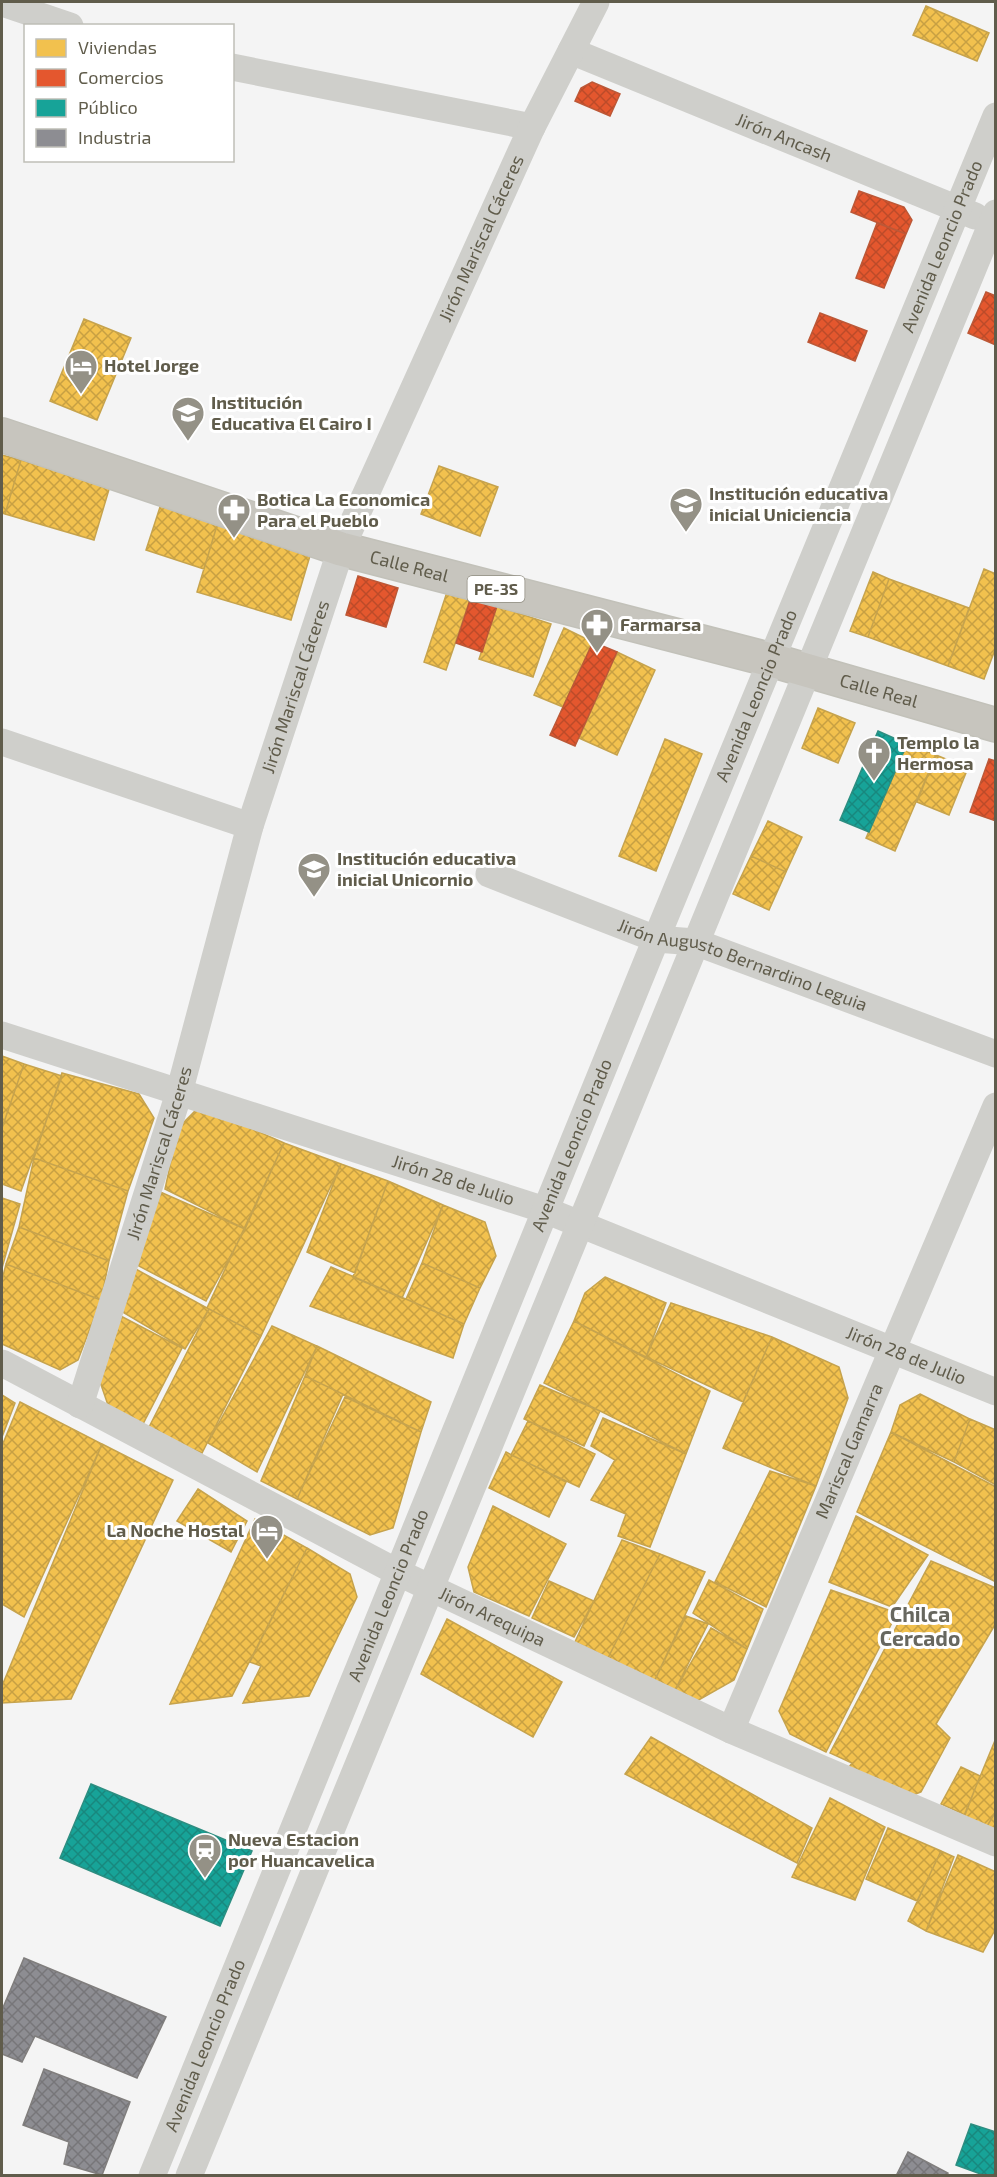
<svg xmlns="http://www.w3.org/2000/svg" width="997" height="2177" font-family="'Exo 2',sans-serif">
<style>
.homes{fill:url(#homes-cross-hatch);stroke:#c6a34d;stroke-width:1.5}
.shops{fill:url(#shops-cross-hatch);stroke:#bc5837;stroke-width:1.5}
.public{fill:url(#public-cross-hatch);stroke:#2d8e81;stroke-width:1.5}
.industry{fill:url(#industry-cross-hatch);stroke:#807e7d;stroke-width:1.5}
.lines{fill:none;stroke-linecap:round;stroke-linejoin:round}
.highway-casing{stroke:#c2c1b9;stroke-width:36}
.minor{stroke:#cfcfcb;stroke-width:27}
.highway{stroke:#c7c5be;stroke-width:33}
.labels{text-anchor:middle;stroke-width:6;stroke-linejoin:round;paint-order:stroke}
.shield{fill:#fff;stroke:#908d81;stroke-width:1.5}
.shield-label{font-size:16px;font-weight:bold;fill:#605c4b}
.street-label{font-size:18px;fill:#605c4b;stroke:#fff}
.poi-label{font-size:18px;font-weight:bold;fill:#605c4b;stroke:#fff;text-anchor:start}
.quarter-label{font-size:21px;font-weight:bold;fill:#67675f;stroke:#fff}
</style>
<defs>
<pattern id="homes-cross-hatch" width="8" height="8" patternUnits="userSpaceOnUse" patternTransform="scale(1.5)"><rect width="8" height="8" fill="#f2c14e"/><path d="M0 0l8 8M0 8l8-8" fill="none" stroke="#c7a043"/></pattern>
<pattern id="shops-cross-hatch" width="8" height="8" patternUnits="userSpaceOnUse" patternTransform="scale(1.5)"><rect width="8" height="8" fill="#e4572e"/><path d="M0 0l8 8M0 8l8-8" fill="none" stroke="#bc4b29"/></pattern>
<pattern id="public-cross-hatch" width="8" height="8" patternUnits="userSpaceOnUse" patternTransform="scale(1.5)"><rect width="8" height="8" fill="#17a398"/><path d="M0 0l8 8M0 8l8-8" fill="none" stroke="#18887e"/></pattern>
<pattern id="industry-cross-hatch" width="8" height="8" patternUnits="userSpaceOnUse" patternTransform="scale(1.5)"><rect width="8" height="8" fill="#8d8d92"/><path d="M0 0l8 8M0 8l8-8" fill="none" stroke="#777679"/></pattern>
</defs>
<rect width="100%" height="100%" fill="#f4f4f4"/>
<!-- homes -->
<path class="homes" d="M926 6 989 33 977 61 913 35Z
M84 319 131 338 97 420 50 401Z
M2 455 21 460 5 514 2 513Z
M21 460 110 486 94 540 5 514Z
M439 466 498 487 480 536 421 514Z
M161 504 218 522 204 569 146 550Z
M218 522 312 549 291 620 197 592Z
M984 569 996 574V647L984 679 948 666Z
M873 572 889 579 868 637 850 631Z
M889 579 969 608 948 666 868 637Z
M448 589 471 597 446 670 424 662Z
M497 606 551 624 533 677 479 659Z
M564 628 593 642 563 707 534 695Z
M617 652 655 670 617 755 579 738Z
M818 708 855 723 838 763 802 748Z
M665 739 702 754 656 871 619 856Z
M907 744 936 755 895 851 866 838Z
M936 755 968 768 949 815 917 802Z
M768 821 802 837 786 872 751 856Z
M751 856 786 872 769 910 733 894Z
M2 1056 24 1064 2 1128Z
M24 1064 62 1076 21 1191 2 1184V1128Z
M62 1073 139 1094 154 1118 128 1191 34 1158Z
M200 1106 284 1143 245 1229 165 1189 178 1128Z
M284 1143 341 1164 261 1336 207 1308Z
M34 1158 128 1191 109 1261 19 1227Z
M341 1164 388 1181 355 1273 307 1252Z
M388 1181 443 1205 402 1298 353 1277Z
M158 1191 245 1229 206 1301 135 1264Z
M2 1198 20 1204 2 1268Z
M443 1205 485 1222 496 1256 480 1288 422 1263Z
M19 1227 109 1261 101 1300 6 1264Z
M422 1263 480 1288 464 1324 406 1299Z
M6 1264 101 1300 78 1360 60 1370 2 1344V1280Z
M132 1267 209 1309 185 1349 119 1310Z
M331 1267 464 1324 453 1358 310 1306Z
M605 1277 666 1303 646 1357 574 1321 585 1293Z
M671 1303 772 1337 743 1402 646 1357Z
M209 1309 261 1336 202 1453 147 1431Z
M115 1313 182 1348 143 1424 110 1411 97 1373Z
M574 1321 710 1391 686 1454 544 1383Z
M272 1326 317 1346 257 1472 208 1443Z
M772 1337 839 1367 848 1398 816 1486 723 1448Z
M317 1346 431 1402 421 1432 305 1376Z
M305 1376 343 1394 297 1499 261 1481Z
M540 1385 600 1411 584 1446 524 1419Z
M920 1394 970 1419 954 1462 891 1432 900 1405Z
M2 1395 15 1403 2 1437Z
M345 1397 421 1432 393 1528 370 1535 297 1499Z
M20 1402 102 1444 24 1617 2 1604V1446Z
M603 1418 686 1454 650 1547 618 1536 626 1514 591 1500 615 1460 591 1446Z
M970 1419 996 1430V1485L954 1462Z
M528 1421 595 1454 579 1487 511 1455Z
M891 1432 996 1487V1582L857 1512Z
M102 1444 173 1480 71 1699 2 1703V1686Z
M506 1452 566 1482 549 1517 489 1488Z
M770 1471 816 1486 766 1607 715 1582Z
M198 1489 247 1521 231 1552 177 1521Z
M493 1506 566 1544 529 1616 474 1592 468 1567Z
M856 1516 928 1555 892 1607 829 1582Z
M255 1519 307 1548 232 1696 170 1704Z
M622 1540 660 1554 608 1658 575 1642Z
M307 1548 350 1574 357 1597 309 1696 243 1703 261 1666 250 1662Z
M660 1554 705 1572 653 1684 608 1658Z
M931 1561 996 1588V1623L936 1724 950 1738 921 1792 906 1798 847 1770 852 1763 830 1753Z
M709 1580 763 1609 747 1649 693 1613Z
M549 1581 594 1601 574 1637 532 1618Z
M831 1590 897 1613 826 1752 790 1734 779 1711Z
M686 1616 708 1624 674 1692 653 1684Z
M447 1619 562 1682 533 1737 421 1674Z
M711 1628 747 1649 734 1680 697 1701 674 1692Z
M651 1737 812 1828 797 1863 625 1774Z
M996 1738V1811L986 1828 963 1818Z
M961 1767 980 1776 965 1815 941 1804Z
M830 1798 885 1827 855 1900 792 1877Z
M996 1811V1831L986 1828Z
M888 1828 941 1851 917 1901 866 1879Z
M941 1851 954 1857 926 1931 908 1921Z
M958 1855 996 1872V1928L983 1952 926 1931Z"/>
<!-- shops -->
<path class="shops" d="M592 82 620 94 610 116 575 101 581 88Z
M859 191 904 207 912 220 906 234 851 212Z
M877 223 906 234 884 288 856 278Z
M986 292 996 296V345L968 333Z
M820 313 867 331 855 361 808 342Z
M358 576 398 588 386 627 346 615Z
M471 597 497 606 482 652 456 643Z
M593 642 617 652 575 746 550 735Z
M989 759 996 761V821L970 812Z"/>
<!-- public -->
<path class="public" d="M878 731 907 744 869 832 840 820Z
M91 1784 252 1851 220 1926 60 1858Z
M971 2124 996 2132V2176H986L956 2165Z"/>
<!-- industry -->
<path class="industry" d="M24 1958 166 2017 137 2078 35 2036 22 2062 2 2054V2010Z
M44 2069 130 2102 102 2175 64 2164 69 2142 23 2125Z
M908 2152 948 2173 947 2176H896Z"/>
<g class="lines">
<!-- highway casing -->
<g class="highway-casing">
<g id="highway">
<path id="s8" d="M2 435 341 549 771 660 996 725"/>
</g>
</g>
<!-- minor -->
<g class="minor">
<path d="M2 3 70 26"/>
<path id="s1" d="M571 51 975 216"/>
<path d="M232 67 532 127"/>
<path d="M2 742 250 826"/>
<path id="s2" d="M489 874 656 939 695 942 996 1054"/>
<path id="s3" d="M2 1035 545 1210 996 1392"/>
<path id="s4" d="M2 1363 397 1572 731 1730 996 1843"/>
<path id="s5" d="M80 1405 179 1093 250 826 341 549 532 127 596 2"/>
<path id="s6" d="M731 1730 996 1106"/>
<path id="s7" d="M152 2176 656 939 996 116"/>
<path d="M189 2176 996 213"/>
</g>
<!-- highway -->
<use href="#highway" class="highway"/>
</g>
<!-- icons -->
<defs>
<g id="hotel-pin" transform="scale(1.725)"><path d="M0 17L-7.5 6A9.5 9.5 0 1 1 7.5 6Z" fill="#949186" stroke="#fff"/><path d="M-6-4.5h1.5V1H6V5H4.5V3h-9V5H-6ZM-4 0a1.8 1.8 0 1 1 3.6 0ZM.5 0V-2.5h3Q6-2.5 6 0Z" fill="#fff"/></g>
<g id="school-pin" transform="scale(1.725)"><path d="M0 17L-7.5 6A9.5 9.5 0 1 1 7.5 6Z" fill="#949186" stroke="#fff"/><path d="M0-5L7-2L0 1L-7-2ZM-4 1L0 2.5L4 1V4Q0 6-4 4Z" fill="#fff"/></g>
<g id="pharmacy-pin" transform="scale(1.725)"><path d="M0 17L-7.5 6A9.5 9.5 0 1 1 7.5 6Z" fill="#949186" stroke="#fff"/><path d="M-2-6h4v4h4v4h-4v4h-4v-4h-4v-4h4Z" fill="#fff"/></g>
<g id="church-pin" transform="scale(1.725)"><path d="M0 17L-7.5 6A9.5 9.5 0 1 1 7.5 6Z" fill="#949186" stroke="#fff"/><path d="M-1.2-6h2.4v3.5h3.3v2.4h-3.3V6h-2.4V-.1h-3.3v-2.4h3.3Z" fill="#fff"/></g>
<g id="station-pin" transform="scale(1.725)"><path d="M0 17L-7.5 6A9.5 9.5 0 1 1 7.5 6Z" fill="#949186" stroke="#fff"/><path d="M-3-6H3Q5-6 5-4V2Q5 4 3 4L4.5 6H3L1.5 4h-3L-3 6H-4.5L-3 4Q-5 4-5 2V-4Q-5-6-3-6ZM-3.5-4v3h7v-3ZM-3.5 1v1.5H-2V1ZM2 1v1.5H3.5V1Z" fill="#fff"/></g>
</defs>
<g fill-rule="evenodd">
<use href="#hotel-pin" x="81" y="366"/>
<use href="#school-pin" x="188" y="413"/>
<use href="#school-pin" x="686" y="504"/>
<use href="#pharmacy-pin" x="234" y="510"/>
<use href="#pharmacy-pin" x="597" y="625"/>
<use href="#church-pin" x="874" y="753"/>
<use href="#school-pin" x="314" y="869"/>
<use href="#hotel-pin" x="267" y="1531"/>
<use href="#station-pin" x="205" y="1850"/>
</g>
<g class="labels">
<!-- shield labels -->
<rect class="shield" x="467.5" y="576" width="57" height="26" rx="4.5"/>
<g class="shield-label">
<text x="496" y="595">PE-3S</text>
</g>
<!-- street labels -->
<g class="street-label">
<text dy="6" stroke="none"><textPath href="#s1" startOffset="230">Jirón Ancash</textPath></text>
<text dy="6" stroke="none"><textPath href="#s5" startOffset="1236">Jirón Mariscal Cáceres</textPath></text>
<text dy="6" stroke="none"><textPath href="#s7" startOffset="2085">Avenida Leoncio Prado</textPath></text>
<text dy="6" stroke="none"><textPath href="#s8" startOffset="428">Calle Real</textPath></text>
<text dy="6" stroke="none"><textPath href="#s5" startOffset="750">Jirón Mariscal Cáceres</textPath></text>
<text dy="6" stroke="none"><textPath href="#s8" startOffset="914">Calle Real</textPath></text>
<text dy="6" stroke="none"><textPath href="#s7" startOffset="1599">Avenida Leoncio Prado</textPath></text>
<text dy="6" stroke="none"><textPath href="#s2" startOffset="270">Jirón Augusto Bernardino Leguia</textPath></text>
<text dy="6" stroke="none"><textPath href="#s7" startOffset="1113">Avenida Leoncio Prado</textPath></text>
<text dy="6" stroke="none"><textPath href="#s5" startOffset="264">Jirón Mariscal Cáceres</textPath></text>
<text dy="6" stroke="none"><textPath href="#s3" startOffset="474">Jirón 28 de Julio</textPath></text>
<text dy="6" stroke="none"><textPath href="#s3" startOffset="960">Jirón 28 de Julio</textPath></text>
<text dy="6" stroke="none"><textPath href="#s6" startOffset="303">Mariscal Gamarra</textPath></text>
<text dy="6" stroke="none"><textPath href="#s7" startOffset="627">Avenida Leoncio Prado</textPath></text>
<text dy="6" stroke="none"><textPath href="#s4" startOffset="552">Jirón Arequipa</textPath></text>
<text dy="6" stroke="none"><textPath href="#s7" startOffset="141">Avenida Leoncio Prado</textPath></text>
</g>
<!-- poi labels -->
<g class="poi-label">
<text x="104" y="372">Hotel Jorge</text>
<text x="211" y="409">Institución<tspan x="211" dy="21">Educativa El Cairo I</tspan></text>
<text x="709" y="500">Institución educativa<tspan x="709" dy="21">inicial Uniciencia</tspan></text>
<text x="257" y="506">Botica La Economica<tspan x="257" dy="21">Para el Pueblo</tspan></text>
<text x="620" y="631">Farmarsa</text>
<text x="897" y="749">Templo la<tspan x="897" dy="21">Hermosa</tspan></text>
<text x="337" y="865">Institución educativa<tspan x="337" dy="21">inicial Unicornio</tspan></text>
<text x="244" y="1537" text-anchor="end">La Noche Hostal</text>
<text x="228" y="1846">Nueva Estacion<tspan x="228" dy="21">por Huancavelica</tspan></text>
</g>
<!-- quarter labels -->
<g class="quarter-label">
<text x="920" y="1622">Chilca<tspan x="920" dy="24">Cercado</tspan></text>
</g>
</g>
<!-- border -->
<rect width="997" height="2177" fill="none" stroke="#605c4b" stroke-width="6"/>
<!-- legend -->
<rect x="24" y="24" width="210" height="138" fill="#ffffff" stroke="#bfbeb7" stroke-width="1.5"/>
<rect x="36" y="39" width="30" height="18" fill="#f2c14e" stroke="#bfbeb7" stroke-width="1.5"/>
<text x="78" y="54" font-size="18" fill="#605c4b">Viviendas</text>
<rect x="36" y="69" width="30" height="18" fill="#e4572e" stroke="#bfbeb7" stroke-width="1.5"/>
<text x="78" y="84" font-size="18" fill="#605c4b">Comercios</text>
<rect x="36" y="99" width="30" height="18" fill="#17a398" stroke="#bfbeb7" stroke-width="1.5"/>
<text x="78" y="114" font-size="18" fill="#605c4b">Público</text>
<rect x="36" y="129" width="30" height="18" fill="#8d8d92" stroke="#bfbeb7" stroke-width="1.5"/>
<text x="78" y="144" font-size="18" fill="#605c4b">Industria</text>
</svg>
